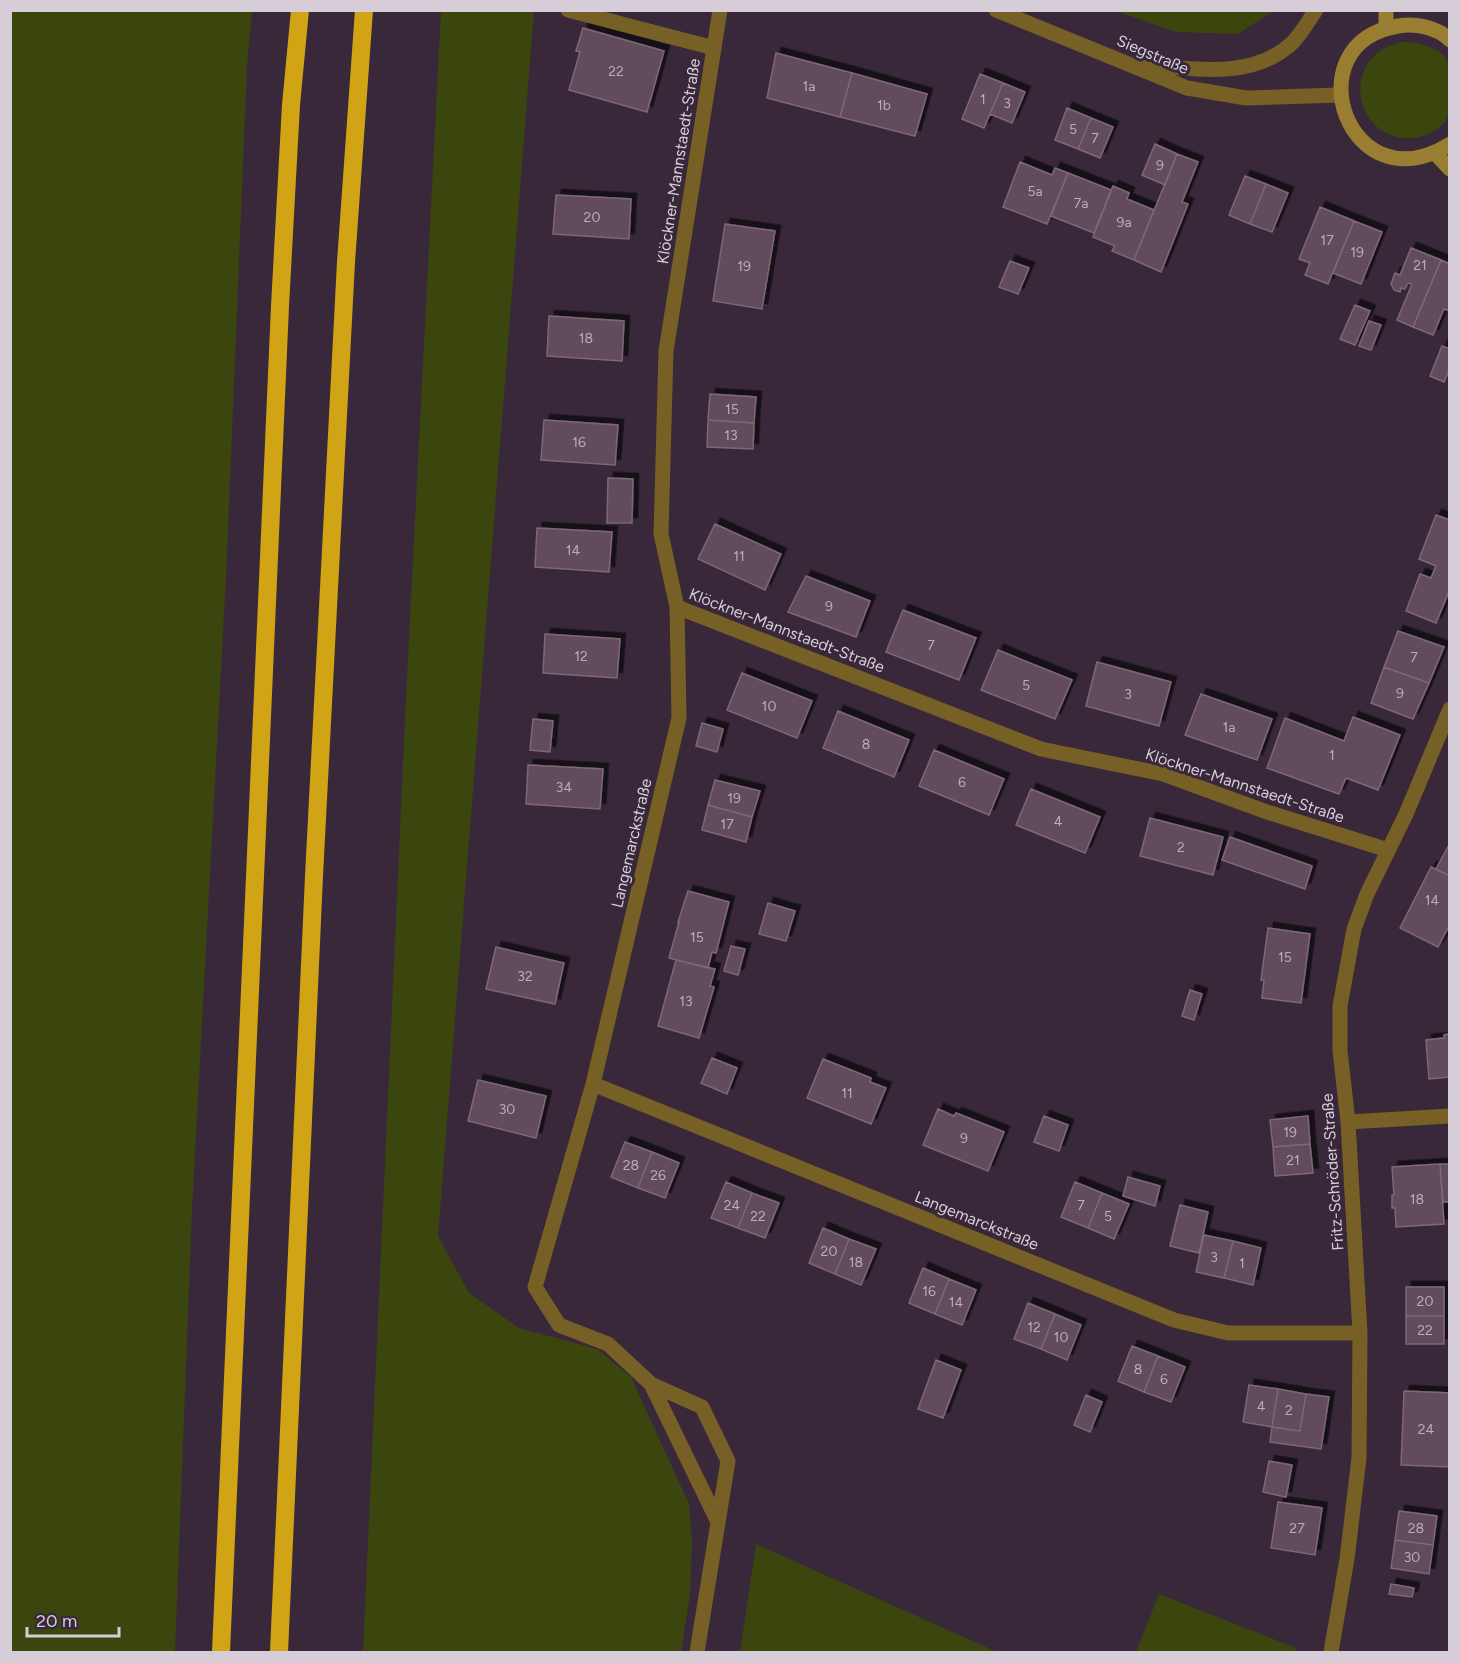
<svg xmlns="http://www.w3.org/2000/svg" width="1460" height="1663" font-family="Figtree,sans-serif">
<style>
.green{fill:#3b460f}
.building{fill:#624b5b;stroke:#7e6777;stroke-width:1.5;filter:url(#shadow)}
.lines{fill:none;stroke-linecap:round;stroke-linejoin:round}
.service{stroke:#776025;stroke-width:15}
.minor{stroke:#776025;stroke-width:15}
.tertiary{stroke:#776025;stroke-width:15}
.secondary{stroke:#997d31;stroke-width:15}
.motorway{stroke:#d1a416;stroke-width:18}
.labels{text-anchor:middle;stroke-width:6;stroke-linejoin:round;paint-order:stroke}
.number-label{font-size:14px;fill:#baacba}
.street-label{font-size:16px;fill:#d7cdd9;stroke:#38283a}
</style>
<defs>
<filter id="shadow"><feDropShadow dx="5.5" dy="-5.5" stdDeviation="0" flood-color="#0009"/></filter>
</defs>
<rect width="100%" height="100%" fill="#38283a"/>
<!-- green -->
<path class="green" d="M11 10 252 11 247 67 226 577 192 1208 175 1652H11Z
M441 11H534L438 1236 469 1293 519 1328 597 1349 631 1377 689 1504 692 1543 690 1595 681 1652H363L406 697Z
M1116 11H1273L1238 34 1176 32Z
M1400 42C1417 42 1446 47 1450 67 1451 74 1450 83 1450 90 1450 98 1452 111 1448 117 1433 143 1392 145 1373 123 1357 105 1355 76 1373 57 1380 49 1391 45 1400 42Z
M756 1544 997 1652H740Z
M1159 1594 1296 1648 1294 1652H1136Z"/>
<!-- building -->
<path class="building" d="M583 28 664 51 647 112 569 90 580 52 576 51Z
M776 53 852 73 840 117 767 98Z
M852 73 927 94 915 136 840 117Z
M980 74 1003 83 984 128 962 119Z
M1003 83 1025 92 1012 123 990 114Z
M1067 108 1091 118 1078 149 1055 140Z
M1091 118 1113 127 1100 158 1078 149Z
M1155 144 1177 154 1165 185 1142 175Z
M1177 154 1198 162 1182 202 1188 204 1161 272 1134 260Z
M1020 162 1052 175 1055 168 1068 173 1047 224 1003 207Z
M1068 173 1111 190 1094 233 1051 216Z
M1245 176 1266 184 1250 224 1229 215Z
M1266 184 1288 193 1272 232 1250 224Z
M1113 186 1129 193 1127 199 1154 210 1134 260 1112 251 1115 246 1093 237Z
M556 195 631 199 629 239 553 234Z
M1320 207 1354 221 1328 284 1305 275 1310 263 1299 259Z
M1354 221 1382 232 1361 284 1333 273Z
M725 224 775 231 762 309 713 301Z
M1411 248 1441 260 1413 327 1397 320 1412 284 1408 283 1405 289 1401 288 1400 292 1394 290 1391 284 1395 273 1400 275Z
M1441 260 1450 264V311L1444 309 1433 335 1413 327Z
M1010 261 1029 268 1018 294 999 287Z
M1355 305 1370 311 1355 345 1340 339Z
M549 316 624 321 622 361 547 356Z
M1369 321 1381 325 1371 350 1359 346Z
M1442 346 1450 349V368L1444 382 1430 376Z
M710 394 756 397 754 423 708 420Z
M544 420 618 425 615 465 541 460Z
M708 420 754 423 753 449 707 447Z
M608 478 633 479 632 523H607Z
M1436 515 1450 520V589L1436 623 1406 611 1420 574 1431 578 1436 566 1419 559Z
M715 524 781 554 765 590 698 559Z
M537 528 612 532 609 572 535 567Z
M806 576 870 601 856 637 788 612Z
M903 610 976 638 959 680 886 652Z
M1398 631 1444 647 1429 683 1384 667Z
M545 634 620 639 617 678 543 673Z
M998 650 1072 680 1055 719 981 690Z
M1097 662 1171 682 1159 726 1086 706Z
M1384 667 1429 683 1413 719 1371 703Z
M742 673 812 701 797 738 727 710Z
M1201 694 1272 719 1257 760 1185 735Z
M838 711 909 740 894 777 823 748Z
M1353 717 1400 735 1378 790 1346 778 1339 794 1267 768 1285 718 1344 741Z
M533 719 553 721 550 752 530 750Z
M702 723 723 729 717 752 696 746Z
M934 750 1004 779 989 815 919 786Z
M528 765 603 769 600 809 526 804Z
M715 780 760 791 752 817 708 805Z
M1031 789 1100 817 1085 853 1016 825Z
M708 805 752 817 746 842 702 830Z
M1150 818 1223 837 1213 875 1140 856Z
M1230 837 1312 866 1305 889 1222 860Z
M1450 843V876L1436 869Z
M1431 867 1450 876V924L1438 947 1400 928Z
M688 891 729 902 716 953 712 952 708 968 669 958 679 922H678Z
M768 903 795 911 786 941 759 934Z
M1268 928 1310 934 1301 1003 1262 998 1264 980H1261Z
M731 946 745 949 738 975 724 971Z
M496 947 564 963 555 1004 486 989Z
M676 960 715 969 710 986 714 987 699 1038 658 1026Z
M1190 990 1202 994 1194 1020 1182 1016Z
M1450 1034V1077L1429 1079 1426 1040 1444 1038V1035Z
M712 1058 737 1068 727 1094 701 1083Z
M823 1059 871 1078 870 1082 886 1088 871 1124 807 1098Z
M478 1080 546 1096 536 1138 468 1121Z
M938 1109 954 1116 956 1113 1004 1132 988 1171 923 1145Z
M1044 1116 1068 1125 1059 1151 1034 1142Z
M1308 1116 1310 1144 1273 1147 1270 1120Z
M625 1142 652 1152 638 1188 611 1177Z
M1310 1144 1313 1173 1275 1176 1273 1147Z
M652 1152 679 1163 665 1198 638 1188Z
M1440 1164H1450V1202H1443Z
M1440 1164 1444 1224 1396 1227 1395 1208H1392V1195H1394L1392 1167Z
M1128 1177 1160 1186 1155 1206 1123 1196Z
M726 1182 752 1193 738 1228 711 1218Z
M1075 1182 1102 1193 1088 1228 1061 1217Z
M752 1193 779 1203 765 1238 738 1228Z
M1102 1193 1129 1204 1114 1239 1088 1228Z
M1180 1205 1208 1212 1199 1253 1170 1246Z
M823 1228 849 1239 835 1274 809 1263Z
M1204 1235 1233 1241 1224 1278 1196 1272Z
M849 1239 876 1249 861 1285 835 1274Z
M1233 1241 1261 1248 1253 1285 1224 1278Z
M923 1268 949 1279 935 1314 909 1303Z
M949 1279 976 1290 962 1325 935 1314Z
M1406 1287H1444V1316H1406Z
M1028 1303 1055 1314 1041 1349 1014 1339Z
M1055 1314 1081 1325 1067 1360 1041 1349Z
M1406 1316H1444V1344H1406Z
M1132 1346 1158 1356 1144 1392 1118 1381Z
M1158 1356 1185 1367 1171 1402 1144 1392Z
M936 1360 961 1370 943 1418 918 1409Z
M1249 1385 1278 1389 1272 1427 1243 1422Z
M1278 1389 1306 1394 1300 1431 1272 1427Z
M1404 1391 1450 1393V1467L1401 1465Z
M1306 1394 1329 1397 1321 1449 1270 1442 1272 1427 1300 1431Z
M1086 1395 1102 1402 1090 1432 1074 1425Z
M1269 1461 1292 1465 1286 1497 1263 1492Z
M1278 1502 1322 1508 1315 1555 1271 1548Z
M1399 1511 1437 1516 1433 1545 1395 1540Z
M1395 1540 1433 1545 1429 1574 1391 1568Z
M1391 1584 1414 1588 1412 1597 1389 1594Z"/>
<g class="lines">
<!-- service -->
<path class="service" d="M568 10 714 48"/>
<!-- minor -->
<path class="minor" d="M677 607 1041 749 1163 774 1267 812 1388 850
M593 1084 1174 1320 1228 1333H1360
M1348 1122 1450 1116
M651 1384 717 1520
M697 1652 728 1461 702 1407 651 1384 608 1344 559 1325 535 1287 593 1084 679 718 677 607 661 534 666 351 720 10
M1331 1652 1347 1559 1359 1458 1360 1333 1348 1122 1340 1051V1006L1354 929 1367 894 1406 814 1450 709"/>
<!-- tertiary -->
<path class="tertiary" d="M996 10 1187 88 1246 98 1340 95
M1141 64C1191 68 1250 81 1291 44 1301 35 1308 21 1316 10"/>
<!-- secondary -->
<path class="secondary" d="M1386 28V10
M1450 40C1437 27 1415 23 1398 26 1292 43 1348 208 1450 144
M1435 153 1450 169"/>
<!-- motorway -->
<path class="motorway" d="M221 1652 280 306 291 105 300 10
M279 1652 314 876 346 262 364 10"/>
</g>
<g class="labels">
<!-- number labels -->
<g class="number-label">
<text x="616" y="76">22</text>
<text x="809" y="91">1a</text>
<text x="983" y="104">1</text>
<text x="1007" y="108">3</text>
<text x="884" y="110">1b</text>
<text x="1073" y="134">5</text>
<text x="1095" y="143">7</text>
<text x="1160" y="170">9</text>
<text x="1035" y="196">5a</text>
<text x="1081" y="208">7a</text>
<text x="592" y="222">20</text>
<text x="1124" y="227">9a</text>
<text x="1327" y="245">17</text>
<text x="1357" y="257">19</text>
<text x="1420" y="270">21</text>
<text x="744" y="271">19</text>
<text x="586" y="343">18</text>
<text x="732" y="414">15</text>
<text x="731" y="440">13</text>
<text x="579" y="447">16</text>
<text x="573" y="555">14</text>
<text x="739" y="561">11</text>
<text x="829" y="611">9</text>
<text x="931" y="650">7</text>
<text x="581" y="661">12</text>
<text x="1414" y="662">7</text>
<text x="1026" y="690">5</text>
<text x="1400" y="698">9</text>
<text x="1128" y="699">3</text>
<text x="769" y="711">10</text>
<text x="1229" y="732">1a</text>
<text x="866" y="749">8</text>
<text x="1332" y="760">1</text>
<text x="962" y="787">6</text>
<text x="564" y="792">34</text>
<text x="734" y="803">19</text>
<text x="1058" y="826">4</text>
<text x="727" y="829">17</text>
<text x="1181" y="852">2</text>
<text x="1432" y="905">14</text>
<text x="697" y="942">15</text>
<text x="1285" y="962">15</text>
<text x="525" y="981">32</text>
<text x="686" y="1006">13</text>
<text x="847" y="1098">11</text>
<text x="507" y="1114">30</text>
<text x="1290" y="1137">19</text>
<text x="964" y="1143">9</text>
<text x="1293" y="1165">21</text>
<text x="631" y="1170">28</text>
<text x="658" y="1180">26</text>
<text x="1417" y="1204">18</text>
<text x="732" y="1210">24</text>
<text x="1081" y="1210">7</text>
<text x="758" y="1221">22</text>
<text x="1108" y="1221">5</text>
<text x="829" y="1256">20</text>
<text x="1214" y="1262">3</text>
<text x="856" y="1267">18</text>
<text x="1242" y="1268">1</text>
<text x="929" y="1296">16</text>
<text x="1425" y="1306">20</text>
<text x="956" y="1307">14</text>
<text x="1034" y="1332">12</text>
<text x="1425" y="1335">22</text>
<text x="1061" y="1342">10</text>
<text x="1138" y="1374">8</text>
<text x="1164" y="1384">6</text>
<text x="1261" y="1411">4</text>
<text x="1289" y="1415">2</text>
<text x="1426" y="1434">24</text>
<text x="1297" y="1533">27</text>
<text x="1416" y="1533">28</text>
<text x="1412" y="1562">30</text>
</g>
<!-- street labels -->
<g class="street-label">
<text transform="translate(1153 54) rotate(23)" y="6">Siegstraße</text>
<text transform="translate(678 161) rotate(-81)" y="6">Klöckner-Mannstaedt-Straße</text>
<text transform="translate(787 630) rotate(21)" y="6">Klöckner-Mannstaedt-Straße</text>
<text transform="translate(1245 785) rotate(18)" y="6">Klöckner-Mannstaedt-Straße</text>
<text transform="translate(631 843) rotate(-77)" y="6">Langemarckstraße</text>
<text transform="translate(1332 1172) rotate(-94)" y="6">Fritz-Schröder-Straße</text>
<text transform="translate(977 1220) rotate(22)" y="6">Langemarckstraße</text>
</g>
</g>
<!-- border -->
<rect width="1460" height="1663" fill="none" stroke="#d7cdd9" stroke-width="24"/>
<!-- scale -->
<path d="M27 1627v9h92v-9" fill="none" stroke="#d7cdd9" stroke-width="3"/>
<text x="36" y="1627" font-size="18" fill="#d7cdd9" stroke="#38283a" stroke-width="4.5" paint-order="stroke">20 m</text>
</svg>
